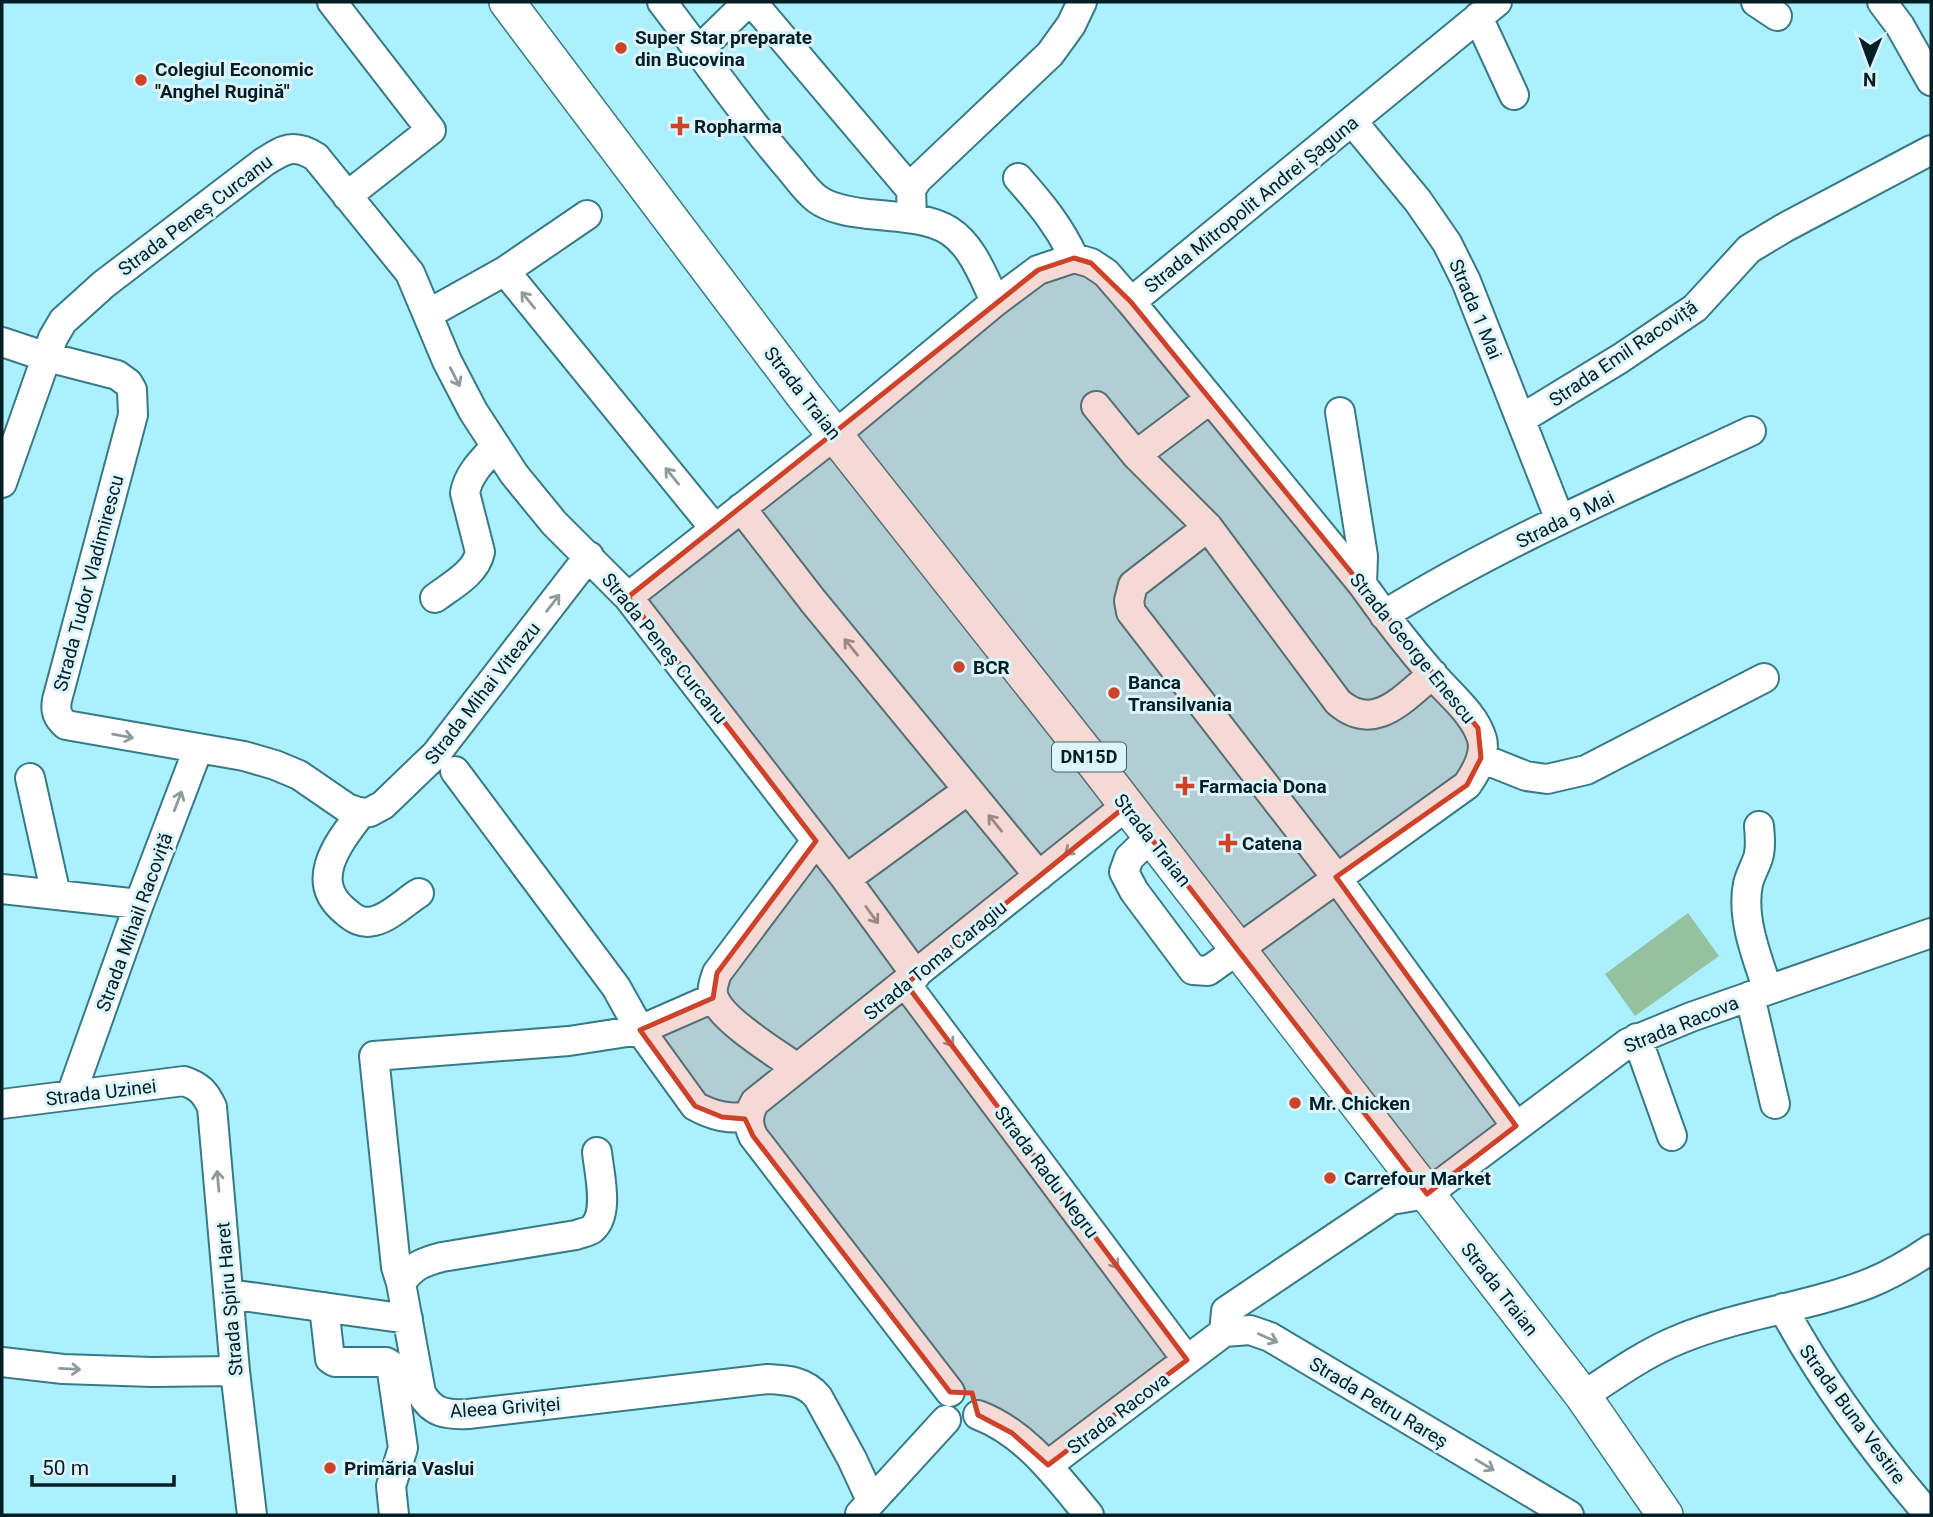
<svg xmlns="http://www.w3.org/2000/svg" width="1933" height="1517" font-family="Roboto,sans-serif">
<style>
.green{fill:#94c2a0}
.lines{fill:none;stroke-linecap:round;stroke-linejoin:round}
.minor-casing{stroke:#377a87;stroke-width:32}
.major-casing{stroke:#377a87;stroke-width:38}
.minor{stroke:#fff;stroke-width:28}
.major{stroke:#fff;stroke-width:35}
.oneway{stroke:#8e9a9d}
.marked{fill:#cd4229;fill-opacity:0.2;stroke:#cd4229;stroke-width:5;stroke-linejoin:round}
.poi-dot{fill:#cd4229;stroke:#dcf5fb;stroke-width:2.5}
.labels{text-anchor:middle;stroke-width:6;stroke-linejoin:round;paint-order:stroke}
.shield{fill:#dcf5fb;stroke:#445f65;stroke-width:2}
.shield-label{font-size:18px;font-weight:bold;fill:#031f25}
.poi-label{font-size:19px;font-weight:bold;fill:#031f25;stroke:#dcf5fb;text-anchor:start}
.street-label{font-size:19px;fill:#031f25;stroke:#dcf5fb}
</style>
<rect width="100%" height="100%" fill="#acf0fe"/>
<!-- green -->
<path class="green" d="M1688 913 1719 956 1635 1016 1605 974Z"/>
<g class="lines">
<!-- minor casing -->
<g class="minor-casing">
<path id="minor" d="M332 2 431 130 347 196
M662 2C703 55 741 112 785 163 795 174 805 190 817 199 831 209 850 212 868 214 949 221 962 223 995 302
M752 2 911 190
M1756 2 1777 16
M1882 2 1900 26 1931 81
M1478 17 1514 95
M699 50 748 2
M1352 121 1418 201 1447 243 1466 281 1560 520
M1018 178C1041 204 1060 227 1074 258
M912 218 911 190 917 180 1050 54 1071 25 1082 2
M505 271 715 529
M1131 302 1497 2
M428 314 505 271 587 215
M2 342 47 357 117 375 128 383 132 390 133 415 57 700C55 711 57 717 66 725L244 756 275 765 299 775 347 808 361 813 370 812 383 805 436 754 589 556
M1096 406 1136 455 1208 527 1338 702C1375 734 1403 698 1433 674
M1340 412 1363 556 1362 584
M1521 419 1621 358 1695 308 1749 249 1784 228 1931 150
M1136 455 1209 400
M2 483 53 338 63 321 104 284 264 162C284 149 294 143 316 157L410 273 447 361 473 411 514 474 554 523 628 597 846 879 916 975
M741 508 813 601 1039 876
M1208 527 1133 585 1129 601 1131 612 1336 877 1516 1126
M628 597 835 435 995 302 1038 270 1074 258 1091 263 1106 273 1131 302 1362 584C1384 615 1408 646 1433 675 1449 694 1475 714 1482 739 1486 755 1476 772 1467 785L1208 971 1193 970 1134 891 1124 872 1129 858 1151 837
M435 598C451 586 476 573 480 552L465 493C468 474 483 460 496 446
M1384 615C1500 543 1627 489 1751 431
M1481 758 1526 776 1547 779 1586 770 1764 678
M455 771 616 987 640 1030 695 1106C713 1116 728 1119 748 1117
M30 778 56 895
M361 813C340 841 307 880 345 911 354 919 362 924 374 921 389 918 406 901 419 893
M1759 826C1760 837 1761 848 1758 858 1755 867 1750 875 1748 884 1741 918 1757 958 1768 990
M846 879 968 790
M2 889 139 904
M906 984 1187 1360
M1750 996 1775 1104
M1637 1038 1672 1136
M797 1068C776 1053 725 1022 715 1000 710 991 714 982 717 973L816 841
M71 1095 139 904 198 749
M2 1104 184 1081C199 1086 205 1092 212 1107L235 1371 252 1515
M597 1152C599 1173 610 1214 592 1229 588 1232 581 1233 576 1235L442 1257C423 1262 412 1266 401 1283L421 1393C432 1413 446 1415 468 1414L768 1379C788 1380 805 1381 818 1397L852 1459 871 1500
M401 1283 396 1267 374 1056 569 1041 640 1030 713 998
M229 1294 408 1319
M324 1307 330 1359 335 1362H386L391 1365 403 1448 391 1486 394 1515
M1783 1308C1823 1383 1874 1451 1929 1515
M1224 1332 1226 1311 1391 1200 1427 1194 1628 1043 1691 1017 1931 933
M2 1362 63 1369 152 1372 235 1371
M950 1392 753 1136C747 1123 748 1114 755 1102L1126 806
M1583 1396C1613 1376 1645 1353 1680 1339 1741 1314 1809 1307 1870 1283 1892 1274 1912 1262 1931 1249
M978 1415C1026 1433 1057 1477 1089 1515
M1048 1465 1224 1332 1250 1330 1270 1337 1569 1515
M860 1514 946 1420"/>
</g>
<!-- major casing -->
<g class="major-casing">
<path id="major" d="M507 2 804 396 1091 759 1583 1396 1665 1515"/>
</g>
<!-- minor -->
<use href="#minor" class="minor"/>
<!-- major -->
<use href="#major" class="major"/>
</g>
<!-- one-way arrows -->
<defs><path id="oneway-shaft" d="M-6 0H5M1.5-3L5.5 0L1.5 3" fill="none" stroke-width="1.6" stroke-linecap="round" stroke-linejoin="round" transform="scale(1.75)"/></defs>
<g class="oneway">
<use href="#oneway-shaft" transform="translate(528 300) rotate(-129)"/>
<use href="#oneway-shaft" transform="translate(455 377) rotate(63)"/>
<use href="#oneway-shaft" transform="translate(672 476) rotate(-129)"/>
<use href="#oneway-shaft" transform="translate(553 603) rotate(-52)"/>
<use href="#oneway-shaft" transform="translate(851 647) rotate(-129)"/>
<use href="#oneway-shaft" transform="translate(123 736) rotate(10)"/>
<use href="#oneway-shaft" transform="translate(178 801) rotate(-69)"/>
<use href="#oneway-shaft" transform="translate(995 823) rotate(-129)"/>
<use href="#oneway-shaft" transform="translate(1073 848) rotate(141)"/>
<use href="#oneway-shaft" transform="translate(872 915) rotate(54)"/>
<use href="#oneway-shaft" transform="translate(947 1038) rotate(53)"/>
<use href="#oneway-shaft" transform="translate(218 1181) rotate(-95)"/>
<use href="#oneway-shaft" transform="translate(1112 1260) rotate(53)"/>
<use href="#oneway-shaft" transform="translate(1268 1338) rotate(24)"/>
<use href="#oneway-shaft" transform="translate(70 1369) rotate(3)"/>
<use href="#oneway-shaft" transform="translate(1485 1465) rotate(31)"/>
</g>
<!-- marked area -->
<path class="marked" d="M1074 258 1091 263 1131 302 1478 728 1481 758 1467 785 1336 877 1516 1126 1427 1194 1126 806 906 984 1187 1360 1048 1465 1012 1433 978 1415 972 1393 950 1392 753 1136 745 1119 722 1117 695 1106 640 1030 713 998 717 973 816 841 628 597 1038 270Z"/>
<!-- markers -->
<g class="poi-dot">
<circle cx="621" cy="48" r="7"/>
<circle cx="141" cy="80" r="7"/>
<path d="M676.5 115.5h7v7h7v7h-7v7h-7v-7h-7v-7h7z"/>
<circle cx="959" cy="667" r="7"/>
<circle cx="1114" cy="693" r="7"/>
<path d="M1181.5 775.5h7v7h7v7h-7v7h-7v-7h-7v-7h7z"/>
<path d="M1224.5 832.5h7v7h7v7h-7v7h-7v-7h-7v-7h7z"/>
<circle cx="1295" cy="1103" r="7"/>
<circle cx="1330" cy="1178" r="7"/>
<circle cx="330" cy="1468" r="7"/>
</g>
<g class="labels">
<!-- shield labels -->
<rect class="shield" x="1052" y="742.5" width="74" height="29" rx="5"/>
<g class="shield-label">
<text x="1089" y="763">DN15D</text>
</g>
<!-- poi labels -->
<g class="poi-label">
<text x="635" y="44">Super Star preparate<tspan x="635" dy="22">din Bucovina</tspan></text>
<text x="155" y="76">Colegiul Economic<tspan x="155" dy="22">"Anghel Rugină"</tspan></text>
<text x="694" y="133">Ropharma</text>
<text x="973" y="674">BCR</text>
<text x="1128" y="689">Banca<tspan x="1128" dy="22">Transilvania</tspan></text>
<text x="1199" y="793">Farmacia Dona</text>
<text x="1242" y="850">Catena</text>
<text x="1309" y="1110">Mr. Chicken</text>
<text x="1344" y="1185">Carrefour Market</text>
<text x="344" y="1475">Primăria Vaslui</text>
</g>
<!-- street labels -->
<g class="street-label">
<text transform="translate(1251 204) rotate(-39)" y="7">Strada Mitropolit Andrei Șaguna</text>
<text transform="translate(195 215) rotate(-37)" y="7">Strada Peneș Curcanu</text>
<text transform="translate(1476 309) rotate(67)" y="7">Strada 1 Mai</text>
<text transform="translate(1623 353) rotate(-34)" y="7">Strada Emil Racoviță</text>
<text transform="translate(803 393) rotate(52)" y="7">Strada Traian</text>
<text transform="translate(1565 519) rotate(-26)" y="7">Strada 9 Mai</text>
<text transform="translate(88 583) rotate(-75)" y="7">Strada Tudor Vladimirescu</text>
<text transform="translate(665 648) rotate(51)" y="7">Strada Peneș Curcanu</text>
<text transform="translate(1413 648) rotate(51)" y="7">Strada George Enescu</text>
<text transform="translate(482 693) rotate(-52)" y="7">Strada Mihai Viteazu</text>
<text transform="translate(1153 840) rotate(52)" y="7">Strada Traian</text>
<text transform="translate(134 922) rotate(-70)" y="7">Strada Mihail Racoviță</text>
<text transform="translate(935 960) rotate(-39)" y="7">Strada Toma Caragiu</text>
<text transform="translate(1681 1024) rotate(-22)" y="7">Strada Racova</text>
<text transform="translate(101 1092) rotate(-7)" y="7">Strada Uzinei</text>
<text transform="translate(1047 1172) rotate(53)" y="7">Strada Radu Negru</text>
<text transform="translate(1500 1289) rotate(52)" y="7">Strada Traian</text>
<text transform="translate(229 1299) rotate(-95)" y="7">Strada Spiru Haret</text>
<text transform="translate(1379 1402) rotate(31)" y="7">Strada Petru Rareș</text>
<text transform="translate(505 1407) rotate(-4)" y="7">Aleea Griviței</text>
<text transform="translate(1118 1413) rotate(-37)" y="7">Strada Racova</text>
<text transform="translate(1853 1414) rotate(54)" y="7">Strada Buna Vestire</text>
</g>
</g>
<!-- border -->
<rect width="1933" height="1517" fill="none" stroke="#031f25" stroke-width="7"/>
<!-- north arrow -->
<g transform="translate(1870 63) rotate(181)" stroke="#dcf5fb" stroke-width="5" paint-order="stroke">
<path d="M0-5L12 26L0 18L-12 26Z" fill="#031f25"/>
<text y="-10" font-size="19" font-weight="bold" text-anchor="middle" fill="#031f25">N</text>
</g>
<!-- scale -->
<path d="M32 1475v10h142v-10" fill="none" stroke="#031f25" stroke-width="3.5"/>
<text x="42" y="1475" font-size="21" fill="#031f25" stroke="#dcf5fb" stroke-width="5" paint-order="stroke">50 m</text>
</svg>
